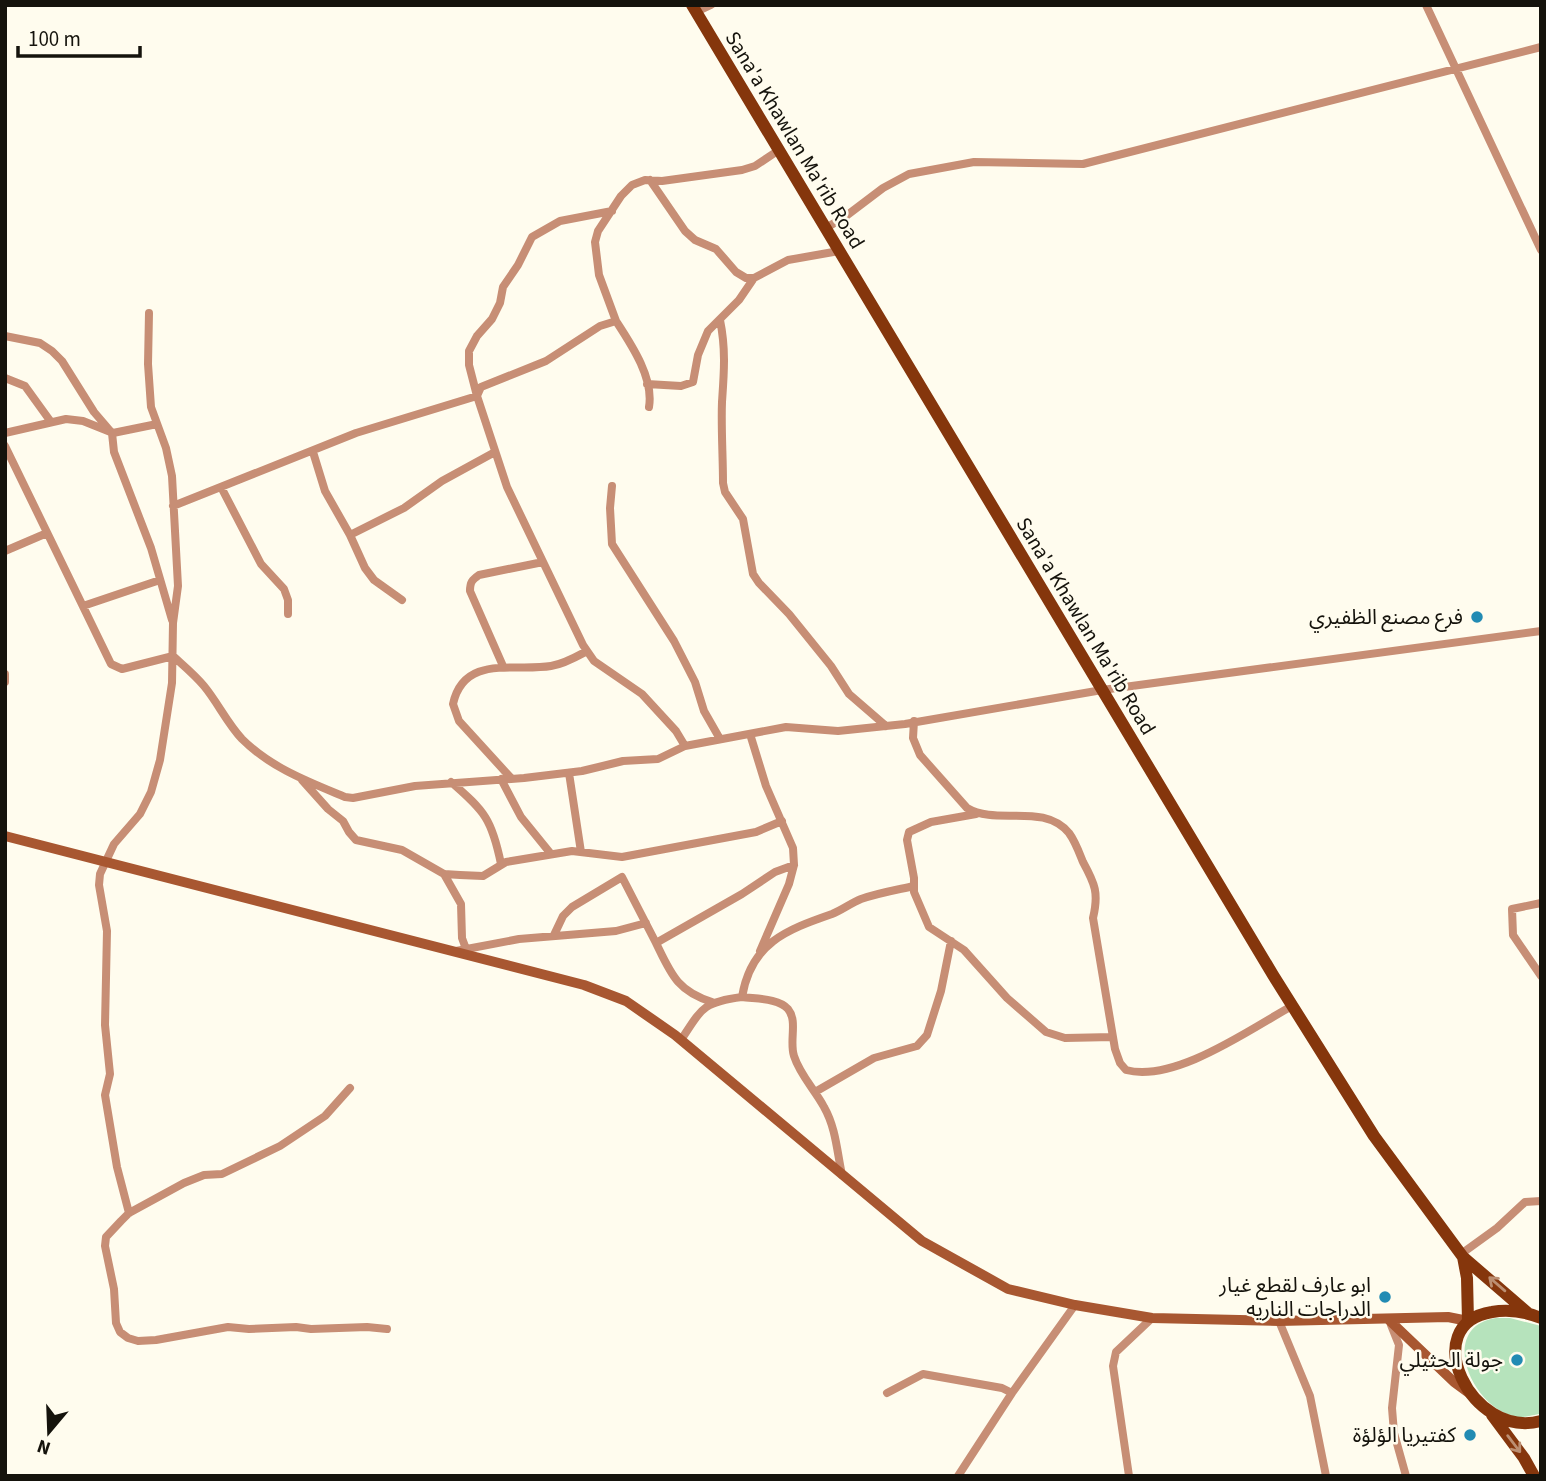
<svg xmlns="http://www.w3.org/2000/svg" width="1546" height="1481" font-family="'Source Sans 3','Noto Sans Arabic',sans-serif">
<style>
.green{fill:#b6e3bc}
.lines{fill:none;stroke-linecap:round;stroke-linejoin:round}
.street{stroke:#c78e75;stroke-width:8}
.secondary{stroke:#a85731;stroke-width:10}
.primary{stroke:#85360c;stroke-width:12}
.oneway{stroke:#bc8f72}
.poi-dot{fill:#228bb3;stroke:#fffcee;stroke-width:2.5}
.labels{text-anchor:middle;stroke-width:5;stroke-linejoin:round;paint-order:stroke}
.street-label{font-size:21px;fill:#15130c;stroke:#fffcee}
.poi-label{font-size:21px;fill:#15130c;stroke:#fffcee;text-anchor:end}
</style>
<rect width="100%" height="100%" fill="#fffcee"/>
<!-- green -->
<path class="green" d="M1496 1318H1510L1541 1326V1413L1539 1414C1532 1415 1524 1418 1517 1417 1471 1409 1437 1327 1496 1318Z"/>
<g class="lines">
<!-- street -->
<path class="street" d="M1426 5 1541 250
M696 12 711 5
M779 150 755 166 742 170 662 181 645 180 632 185 621 196 598 231 595 242 599 275 616 321 600 326 546 361 481 387 477 396 507 487 583 645 594 661 642 694 676 731 685 746 786 727 838 731 905 724 1102 690 1541 631
M650 180 685 231 695 240 716 249 736 272 746 278H754L788 260 839 251
M826 228 846 216 883 188 909 174 974 162 1083 164 1541 47
M720 320C726 349 724 373 722 402 721 429 723 456 723 483L725 492 743 519 753 574 759 583 789 614 831 666 849 694 886 726
M616 321C631 344 654 378 649 407
M5 336 40 343 52 351 62 361 94 412 112 433 114 452 151 548 172 620
M5 378 25 386 51 422
M647 384 681 386 693 382 698 355 708 331 739 300 754 278
M5 433 66 419 83 421 113 433 157 424
M5 446 111 664 122 669 173 656C184 666 195 675 204 686 218 703 227 723 242 739 271 768 309 782 345 797L353 798 415 786 524 778 582 771 623 761 658 759 685 746
M313 452 325 491 350 535 365 568 374 580 402 600
M612 486 610 508 612 544 674 641 695 682 704 711 720 739
M221 487 261 564 284 589 288 600V614
M173 506 356 433 477 396 469 365V351L477 336 492 319 500 303 503 287 518 265 532 237 560 221 612 211
M350 535 404 508 442 481 495 452
M5 551 47 533
M83 606 160 580
M503 666 470 591C470 582 472 580 479 575L543 562
M5 674V682
M914 721 913 738 920 755 967 808C997 826 1043 802 1069 833 1075 841 1079 852 1083 862 1095 884 1099 893 1093 918L1115 1049 1120 1063 1126 1070C1175 1083 1250 1029 1292 1006
M750 734 766 786 793 848 794 865 789 884 760 951
M569 773 581 852
M511 778 459 721 453 704C464 654 515 672 551 666 564 664 576 657 587 651
M501 779 521 817 551 854
M302 780 328 809 343 821 349 832 356 840 402 850 444 874 460 875 483 876 506 862 572 851 622 857 756 832 782 821
M451 782C485 811 492 820 501 864
M976 814 931 822 909 832 907 840 914 878V892L929 927 964 950 1007 998 1046 1032 1065 1038 1113 1037
M444 874 461 904 462 938 466 949
M1541 903 1512 909 1513 935 1541 976
M554 935 563 916 572 907 622 877 656 943
M456 951 519 939 616 931 646 923
M742 997C755 999 779 998 788 1009 798 1021 789 1041 794 1056 800 1075 815 1090 824 1107 836 1128 837 1152 842 1175
M712 1002C677 991 671 974 656 943L742 894 775 872 794 865
M681 1040C702 1008 703 1002 742 997 751 943 786 930 832 914 842 910 851 903 861 899 878 893 896 890 914 886
M350 1088 325 1116 280 1146 222 1174 204 1175 184 1183 129 1213 121 1221 106 1237 105 1246 114 1289 116 1323 120 1332 128 1338 138 1341 156 1340 228 1327 249 1329 296 1327 311 1329 367 1327 387 1329
M815 1092 874 1058 917 1046 927 1035 941 991 951 941
M129 1213 117 1167 105 1095 110 1074 105 1025 107 931 99 885 100 874 114 844 140 814 151 792 160 760 172 683 173 623 178 586 172 476 166 448 151 407 148 364 149 313
M1461 1254 1497 1228 1525 1202 1541 1201
M1279 1321 1310 1396 1326 1476
M1391 1325 1399 1345 1392 1408 1394 1433 1406 1476
M887 1393 923 1374 1002 1388 1012 1393
M958 1476 1012 1393 1075 1305
M1129 1476 1113 1366 1116 1352 1152 1318"/>
<!-- secondary -->
<path class="secondary" d="M5 836 584 985 626 1001 675 1035 922 1241 1008 1289 1075 1305 1152 1318 1279 1321 1448 1317 1468 1321
M1389 1320 1454 1382 1469 1393"/>
<!-- primary -->
<path class="primary" d="M692 5 1273 975 1374 1136 1463 1257 1529 1314
M1463 1257 1467 1278 1468 1321
M1541 1318C1526 1312 1508 1309 1492 1312 1416 1324 1471 1440 1541 1421
M1492 1415 1524 1458 1534 1476"/>
</g>
<!-- one-way arrows -->
<defs><path id="oneway-shaft" d="M-6 0H5M1.5-3L5.5 0L1.5 3" fill="none" stroke-width="1.6" stroke-linecap="round" stroke-linejoin="round" transform="scale(1.75)"/></defs>
<g class="oneway">
<use href="#oneway-shaft" transform="translate(1497 1284) rotate(-139)"/>
<use href="#oneway-shaft" transform="translate(1514 1444) rotate(53)"/>
</g>
<!-- markers -->
<g class="poi-dot">
<circle cx="1477" cy="617" r="7"/>
<circle cx="1385" cy="1297" r="7"/>
<circle cx="1517" cy="1360" r="7"/>
<circle cx="1470" cy="1435" r="7"/>
</g>
<g class="labels">
<!-- street labels -->
<g class="street-label">
<text transform="translate(795 140) rotate(59)" y="7">Sana'a Khawlan Ma'rib Road</text>
<text transform="translate(1086 626) rotate(59)" y="7">Sana'a Khawlan Ma'rib Road</text>
</g>
<!-- poi labels -->
<g class="poi-label">
<text x="1463" y="624">فرع مصنع الظفيري</text>
<text x="1371" y="1292">ابو عارف لقطع غيار<tspan x="1371" dy="24">الدراجات الناريه</tspan></text>
<text x="1503" y="1367">جولة الحثيلي</text>
<text x="1456" y="1442">كفتيريا الؤلؤة</text>
</g>
</g>
<!-- border -->
<rect width="1546" height="1481" fill="none" stroke="#15130c" stroke-width="14"/>
<!-- north arrow -->
<g transform="translate(49 1432) rotate(199)" stroke="#fffcee" stroke-width="5" paint-order="stroke">
<path d="M0-5L12 26L0 18L-12 26Z" fill="#15130c"/>
<text y="-10" font-size="19" font-weight="bold" text-anchor="middle" fill="#15130c">N</text>
</g>
<!-- scale -->
<path d="M18 46v10h122v-10" fill="none" stroke="#15130c" stroke-width="3.5"/>
<text x="28" y="46" font-size="21" fill="#15130c" stroke="#fffcee" stroke-width="5" paint-order="stroke">100 m</text>
</svg>
